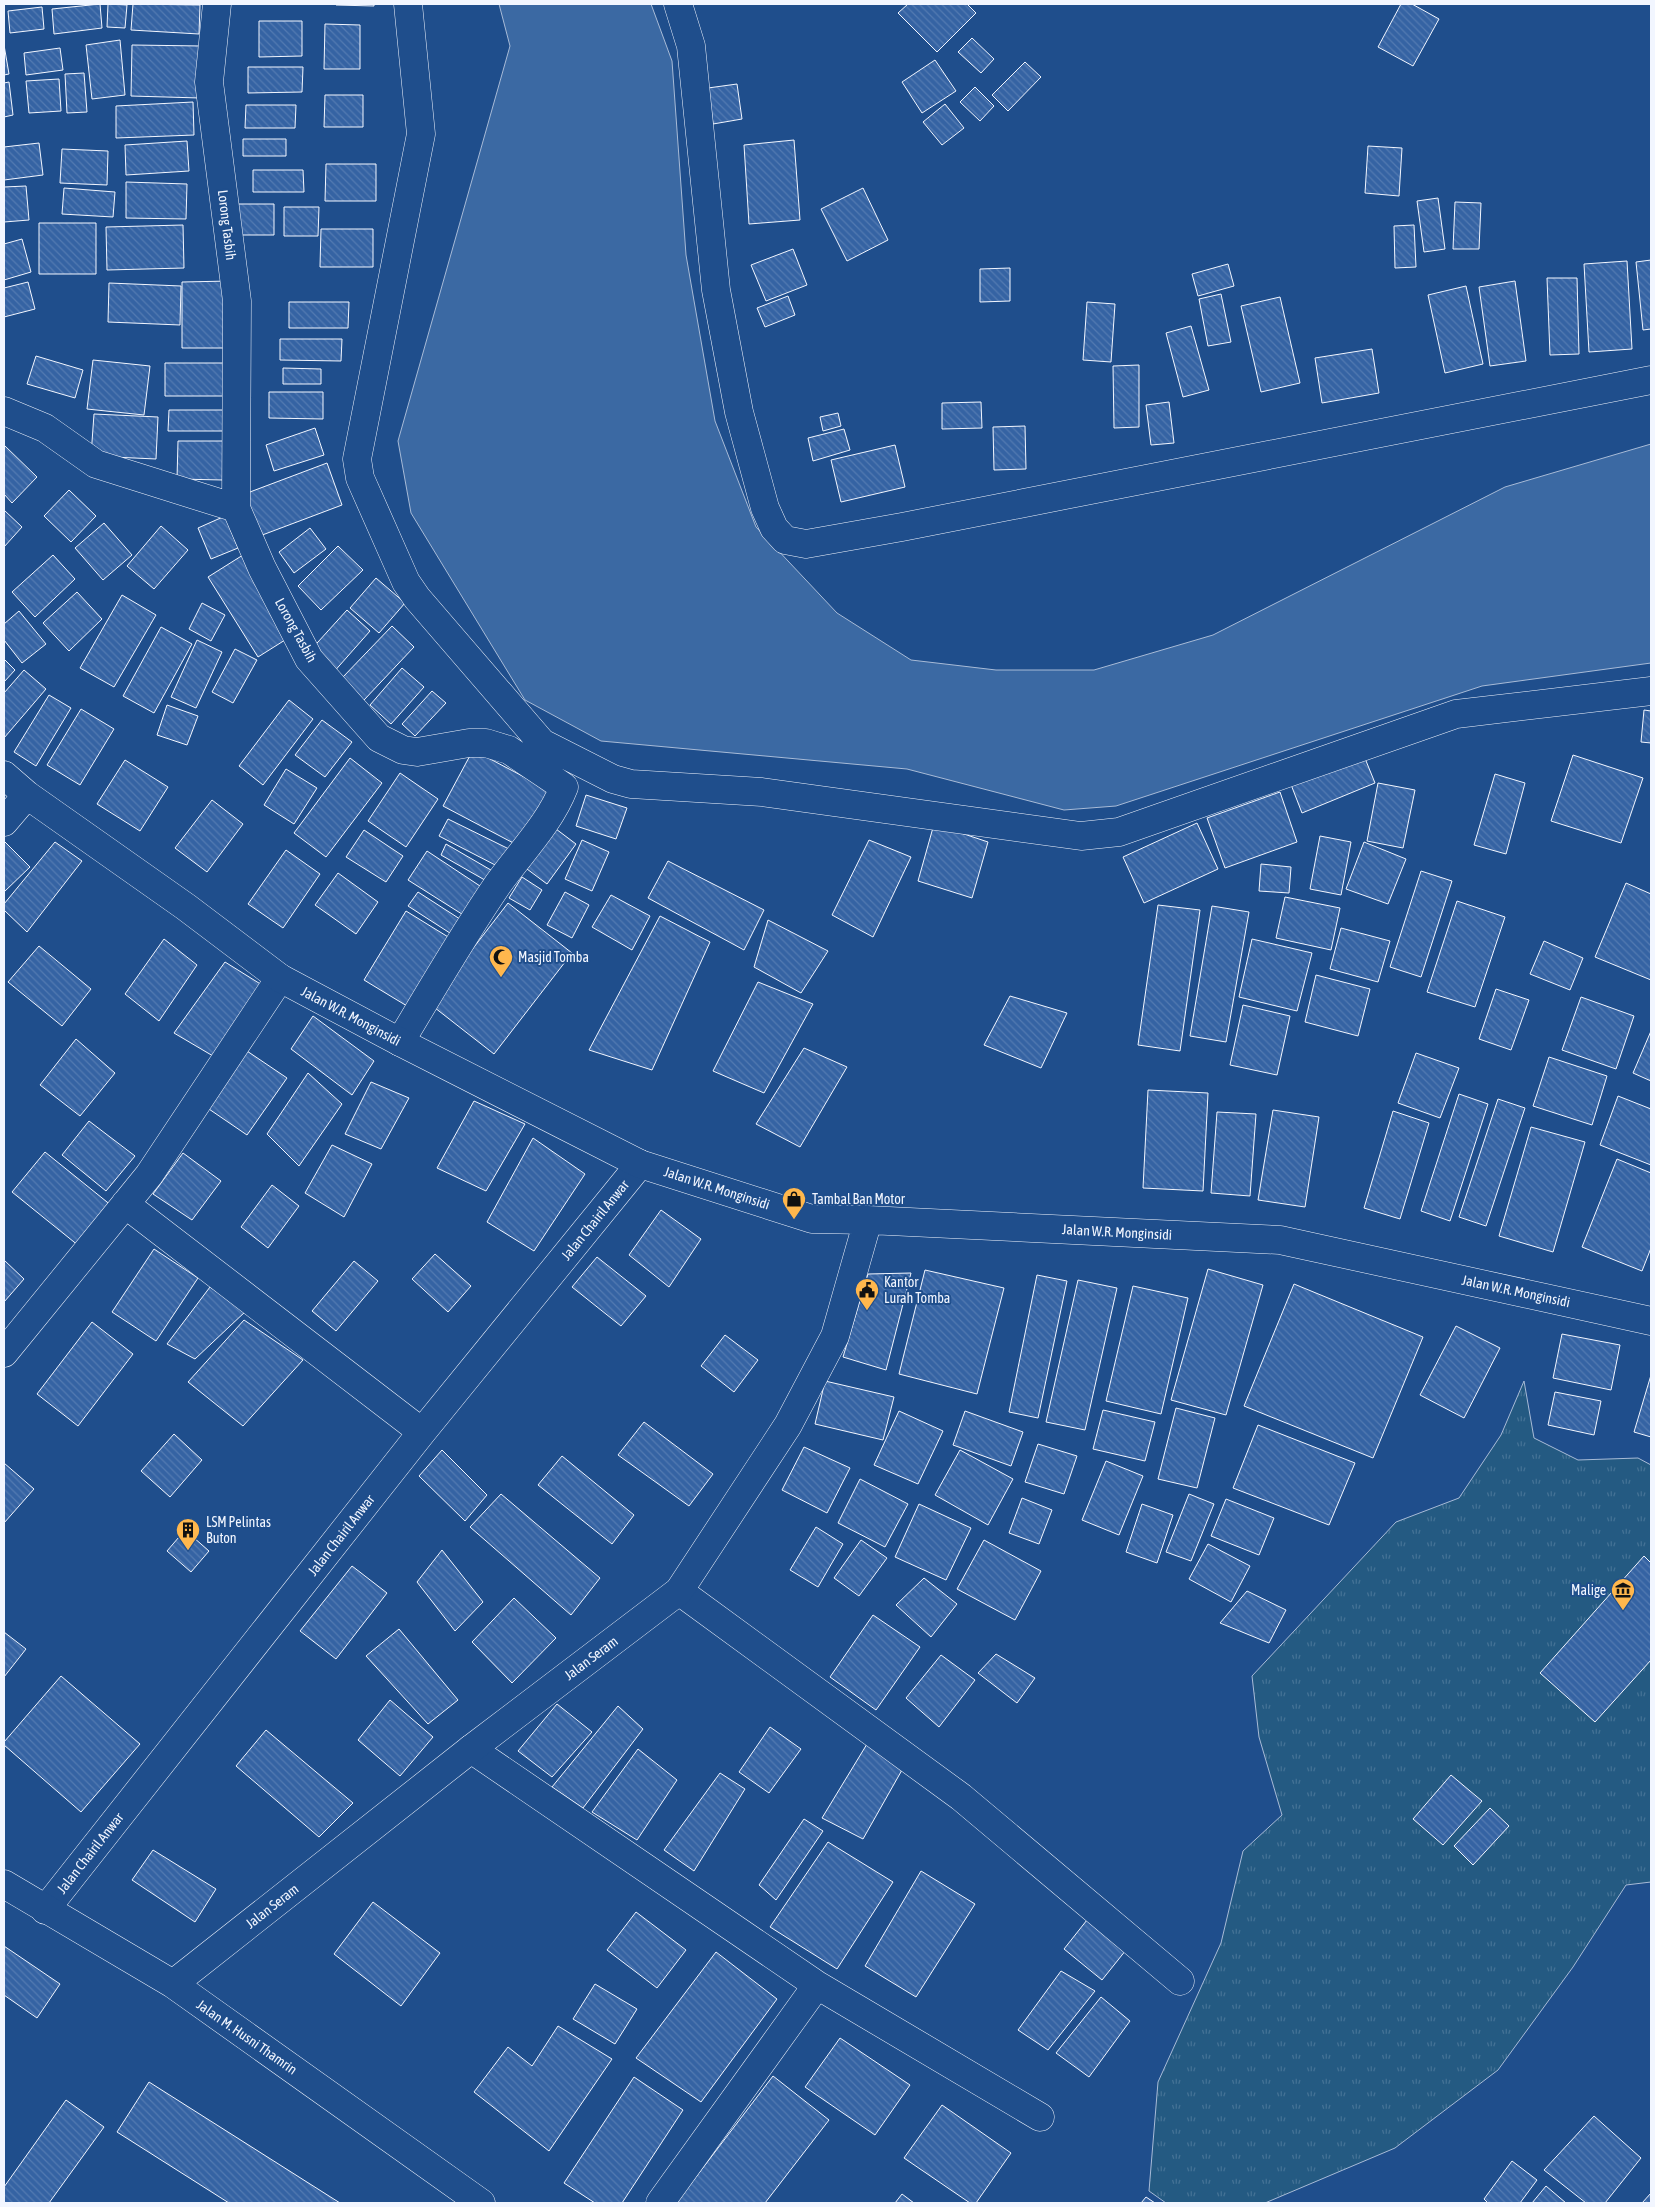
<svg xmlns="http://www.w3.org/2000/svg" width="1655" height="2207" font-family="'Asap Condensed',sans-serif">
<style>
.grass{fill:url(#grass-tufts);stroke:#a8bbd7}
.water{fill:#3b69a3;stroke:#a8bbd7}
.building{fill:url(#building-back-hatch);stroke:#f2f6ff}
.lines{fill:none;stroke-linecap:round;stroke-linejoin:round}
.street-casing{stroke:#f2f6ff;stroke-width:29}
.secondary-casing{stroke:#f2f6ff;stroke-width:29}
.street{stroke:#1f4e8c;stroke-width:28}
.secondary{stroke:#1f4e8c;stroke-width:28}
.labels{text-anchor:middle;stroke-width:4;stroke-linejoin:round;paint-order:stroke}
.street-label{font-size:14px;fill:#f2f6ff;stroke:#1f4e8c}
.poi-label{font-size:14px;fill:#f2f6ff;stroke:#1f4e8c;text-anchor:start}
</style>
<defs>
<pattern id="grass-tufts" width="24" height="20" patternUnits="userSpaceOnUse" patternTransform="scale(1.25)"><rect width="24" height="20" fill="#245a82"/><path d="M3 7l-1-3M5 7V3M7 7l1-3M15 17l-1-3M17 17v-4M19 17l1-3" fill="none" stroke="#447295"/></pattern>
<pattern id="building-back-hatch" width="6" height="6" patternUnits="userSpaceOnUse" patternTransform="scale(1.25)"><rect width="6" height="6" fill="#3563a3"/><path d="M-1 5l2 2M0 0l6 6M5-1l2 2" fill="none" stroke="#537ab1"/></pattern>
</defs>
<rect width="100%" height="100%" fill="#1f4e8c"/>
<!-- grass -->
<path class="grass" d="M1524 1381 1534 1438 1578 1460 1638 1458 1651 1465V1882L1626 1885 1573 1967 1498 2070 1395 2148 1265 2203H1166L1149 2191 1158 2082 1221 1943 1243 1851 1282 1815 1259 1737 1252 1676 1396 1522 1459 1498 1501 1435Z"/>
<!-- water -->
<path class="water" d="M499 4H651L672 61 686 255 715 421 756 527 837 613 911 660 996 670H1094L1213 635 1505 487 1651 444V663L1482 686 1116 806 1064 810 907 769 601 741 525 700 411 513 398 441 510 46Z"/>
<!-- building -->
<path class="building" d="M100 4 102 28 54 34 52 9Z
M108 4 127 5 125 28 107 27Z
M133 4 200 5 199 34 131 30Z
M336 4H374V6L336 5Z
M908 4H967L976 13 937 52 898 13Z
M1401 4H1412L1439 19 1413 66 1378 47Z
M42 7 44 29 10 33 8 11Z
M259 21H302V56L259 57Z
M325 24 360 25V69H324Z
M972 38 994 59 981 73 958 52Z
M120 40 125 95 92 99 86 45Z
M4 45 9 74 4 75Z
M132 45 202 46 200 98 131 96Z
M60 48 63 70 26 75 24 53Z
M935 60 956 91 922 113 902 82Z
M1025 62 1041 77 1008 111 992 95Z
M248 67H303L302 92 248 93Z
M84 73 87 112 67 113 65 74Z
M59 79 61 111 29 113 26 81Z
M9 82 13 115 4 117V83Z
M737 84 742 119 713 124 708 88Z
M975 87 994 106 980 121 960 102Z
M325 95H363V127H324Z
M193 102 194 135 116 138V106Z
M945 104 964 128 942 145 923 122Z
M246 105H296L295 128H245Z
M243 139H286V156H243Z
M794 140 800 220 749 224 744 145Z
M187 141 189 171 126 175 125 145Z
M39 143 43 175 4 180V147Z
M1368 146 1402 148 1399 196 1365 193Z
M62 149 108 151 107 185 60 183Z
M326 164H376V201H325Z
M253 170H303L304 192H253Z
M126 182 187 184 186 219 126 218Z
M26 186 29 220 4 222V187Z
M64 188 115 192 113 217 62 214Z
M863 188 888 240 847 261 821 209Z
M1438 198 1445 249 1424 252 1417 201Z
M1455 202 1481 203 1479 249H1453Z
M227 204H274V235H227Z
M284 207H319L318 236H284Z
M39 223H96V274H39Z
M183 225 184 268 107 270 106 227Z
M1414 225 1416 267 1395 268 1394 226Z
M321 229H373V267H320Z
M22 239 31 272 4 280V244Z
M793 249 807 285 766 301 751 265Z
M1651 260V329L1643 330 1636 262Z
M1627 261 1632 349 1589 352 1584 264Z
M1228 264 1234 286 1198 296 1192 274Z
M1010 268V301L980 302V269Z
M1547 278H1577L1579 354 1550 355Z
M230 281V348H182V282Z
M1515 281 1526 361 1490 366 1479 287Z
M28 282 35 309 4 317V288Z
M109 283 181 286 180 325 108 322Z
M1466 286 1483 364 1445 373 1428 295Z
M1221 294 1231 342 1208 346 1199 299Z
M788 296 795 315 765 327 757 308Z
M1280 297 1300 383 1261 392 1241 306Z
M289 302H349L348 328H289Z
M1087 302 1115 304 1111 362 1083 360Z
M1191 326 1209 390 1183 397 1166 333Z
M280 339H342L341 361 280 360Z
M1372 349 1379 393 1322 403 1315 358Z
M36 356 83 370 75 398 27 384Z
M93 360 150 366 144 415 87 409Z
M165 363H225L224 396H165Z
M1139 365V427L1114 428 1113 366Z
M283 368 321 369V384H283Z
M269 392H323V419L269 418Z
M981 402 982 428 942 429V403Z
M1169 402 1174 443 1151 445 1146 405Z
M169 410H228V431H168Z
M838 413 841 426 823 431 820 417Z
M94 414 158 417 156 459 91 456Z
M1025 426 1026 469 994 470 993 427Z
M315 428 324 455 274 471 266 445Z
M844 429 850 450 813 461 808 438Z
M178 441H224L223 480 177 479Z
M4 445 37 477 12 503 4 494Z
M895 445 905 487 841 502 831 460Z
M327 463 342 505 257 537 242 495Z
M69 490 96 516 71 542 44 516Z
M4 510 22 527 4 547Z
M225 516 238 548 211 559 198 528Z
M104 523 132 555 103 580 75 548Z
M161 526 188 550 154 589 127 566Z
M310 528 326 549 294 573 279 552Z
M338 546 363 570 321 610 298 586Z
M53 555 75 579 35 617 12 592Z
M243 555 293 635 258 657 208 577Z
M376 578 405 603 379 633 350 608Z
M77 592 102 619 69 651 43 623Z
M122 595 156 615 114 687 80 668Z
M202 603 225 615 211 641 189 629Z
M347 610 370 631 332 674 308 653Z
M19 611 46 644 22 663 4 640V624Z
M392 626 414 647 364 700 342 678Z
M161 627 192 644 154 713 123 696Z
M197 640 222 652 196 708 171 697Z
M235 649 257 660 233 703 212 692Z
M4 659 15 670 4 682Z
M402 668 424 687 391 724 370 705Z
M24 670 46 689 4 738V693Z
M432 691 446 703 415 736 402 724Z
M49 695 71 708 36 766 14 752Z
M289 700 313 719 263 785 239 766Z
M167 705 198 716 187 745 157 735Z
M81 709 114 729 80 785 47 765Z
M1644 710 1651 711V743L1641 742Z
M322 720 352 742 325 777 295 755Z
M473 750 549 790 519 846 443 806Z
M1362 751 1375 783 1302 813 1290 782Z
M1573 755 1643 778 1621 843 1551 821Z
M350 758 382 783 326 857 294 833Z
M125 760 168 787 140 831 97 804Z
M286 769 317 788 294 824 264 805Z
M400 773 438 799 406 847 368 821Z
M1495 774 1525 783 1506 854 1474 845Z
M1378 783 1415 790 1403 848 1367 841Z
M1280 792 1297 842 1225 868 1207 818Z
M586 795 627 808 616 839 576 826Z
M212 800 243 824 207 872 175 848Z
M448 819 511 850 501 868 439 836Z
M1197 823 1218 869 1144 903 1123 857Z
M934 824 988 842 972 898 918 881Z
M556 829 576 844 547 884 527 869Z
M364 830 403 856 386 882 346 857Z
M1320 836 1351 842 1341 895 1310 889Z
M582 840 609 852 592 891 565 879Z
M869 840 911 857 873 937 832 915Z
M4 841 30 867 4 892Z
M55 842 82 861 27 932 4 910V904Z
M1364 842 1406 859 1388 904 1346 889Z
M446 844 496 873 490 883 441 855Z
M286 850 320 874 283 928 248 904Z
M427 851 483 888 465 916 408 880Z
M668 861 764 910 744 950 648 898Z
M1261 864 1291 867 1289 893 1259 891Z
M1421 871 1452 881 1421 977 1390 967Z
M338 873 378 902 356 934 315 905Z
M522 877 542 890 530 910 509 898Z
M1626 883 1651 894V980L1595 957Z
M418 892 463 921 453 935 408 906Z
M565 892 589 905 572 938 547 925Z
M611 895 650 916 632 950 592 927Z
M1285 897 1340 908 1331 950 1276 938Z
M1457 901 1505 917 1475 1007 1427 992Z
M508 903 572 953 494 1054 430 1004Z
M1158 905 1200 910 1180 1051 1138 1045Z
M1212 906 1249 912 1226 1042 1190 1036Z
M406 911 453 940 412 1009 364 980Z
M660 916 710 942 652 1070 589 1050Z
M768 920 828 951 801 993 754 967Z
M1341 928 1390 941 1378 982 1330 969Z
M164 939 197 965 159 1021 125 994Z
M1252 939 1312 953 1297 1011 1239 997Z
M1544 941 1583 958 1570 990 1530 974Z
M39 946 91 989 62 1026 8 982Z
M225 962 262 985 213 1056 174 1033Z
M1316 975 1370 989 1358 1036 1305 1022Z
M758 982 813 1004 764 1093 713 1071Z
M1496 989 1529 1000 1511 1050 1479 1039Z
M1010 996 1067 1013 1041 1068 984 1045Z
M1581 997 1634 1016 1616 1069 1562 1050Z
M1243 1005 1290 1016 1277 1075 1230 1065Z
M313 1016 374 1061 352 1095 291 1049Z
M1651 1031V1081L1633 1073Z
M76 1039 115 1073 80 1116 40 1085Z
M804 1048 847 1067 800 1147 756 1124Z
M244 1049 287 1078 247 1135 206 1107Z
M1416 1053 1459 1068 1440 1118 1398 1103Z
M1549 1057 1607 1076 1592 1125 1533 1106Z
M308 1073 342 1104 299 1166 267 1134Z
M371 1082 409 1098 381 1149 345 1134Z
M1148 1090 1208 1093 1203 1191 1143 1188Z
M1459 1094 1488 1104 1450 1221 1421 1211Z
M1618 1096 1651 1109V1165L1600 1145Z
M1498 1099 1525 1108 1486 1226 1459 1217Z
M474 1101 525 1124 486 1191 437 1168Z
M1273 1110 1319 1117 1305 1207 1258 1200Z
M1393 1111 1429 1123 1400 1219 1364 1208Z
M1217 1112 1256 1114 1250 1196 1211 1193Z
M89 1121 135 1156 106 1191 62 1155Z
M1531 1127 1585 1142 1553 1252 1499 1236Z
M533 1138 585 1174 534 1251 487 1222Z
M332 1145 372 1164 344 1217 305 1193Z
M45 1152 112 1206 79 1246 12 1192Z
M183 1153 221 1181 192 1220 153 1194Z
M1617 1159 1651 1173V1248L1642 1271 1582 1247Z
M272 1185 299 1206 268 1248 241 1227Z
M661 1210 701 1239 669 1287 629 1255Z
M154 1249 198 1278 156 1341 112 1312Z
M435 1254 471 1286 448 1312 412 1279Z
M597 1257 646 1296 621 1326 572 1287Z
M4 1260 24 1279 4 1302Z
M354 1261 378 1281 336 1331 312 1311Z
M1208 1269 1263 1285 1226 1415 1171 1400Z
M925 1270 1004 1288 977 1394 899 1374Z
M911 1273 886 1370 843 1357 868 1274Z
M1037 1275 1067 1281 1038 1418 1009 1412Z
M1078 1280 1117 1288 1085 1430 1046 1422Z
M1294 1284 1423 1337 1373 1458 1244 1406Z
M1133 1286 1188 1298 1161 1414 1106 1401Z
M210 1287 246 1311 195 1359 167 1344Z
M244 1320 303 1360 243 1426 188 1382Z
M92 1322 133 1354 78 1426 37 1394Z
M1456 1326 1500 1348 1464 1418 1420 1395Z
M1562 1334 1620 1345 1611 1390 1553 1378Z
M725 1335 758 1360 734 1392 701 1366Z
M1651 1375V1437L1634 1432Z
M825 1381 894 1397 883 1440 815 1424Z
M1555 1392 1601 1401 1594 1435 1548 1425Z
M1176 1408 1215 1418 1197 1488 1158 1479Z
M1103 1410 1155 1422 1145 1461 1093 1449Z
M899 1411 943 1431 918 1484 874 1465Z
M965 1411 1023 1432 1011 1466 953 1445Z
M644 1422 713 1474 689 1506 618 1455Z
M1258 1425 1355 1463 1329 1525 1233 1488Z
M174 1434 202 1460 170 1497 141 1471Z
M1038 1444 1077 1456 1064 1494 1025 1482Z
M804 1447 850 1468 827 1513 782 1490Z
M442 1450 487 1495 465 1521 419 1476Z
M960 1450 1013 1479 988 1525 935 1495Z
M562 1456 634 1515 612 1544 538 1485Z
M1106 1461 1143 1476 1119 1535 1082 1520Z
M4 1463 34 1489 4 1523Z
M860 1479 908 1504 885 1547 838 1523Z
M501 1494 600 1578 571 1615 470 1527Z
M1189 1494 1214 1504 1191 1561 1166 1552Z
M1022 1498 1052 1510 1039 1544 1009 1533Z
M1226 1499 1274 1518 1259 1555 1211 1536Z
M919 1504 971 1528 946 1580 895 1557Z
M1142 1504 1173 1515 1157 1563 1126 1552Z
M816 1527 843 1544 818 1587 790 1570Z
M185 1530 209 1551 191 1572 167 1551Z
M861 1540 887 1558 859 1596 834 1578Z
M984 1540 1041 1571 1015 1620 957 1589Z
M1208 1544 1250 1566 1231 1602 1189 1579Z
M442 1550 483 1602 455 1631 417 1582Z
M1644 1556 1651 1563V1660L1595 1722 1540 1673Z
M352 1566 387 1593 336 1659 300 1631Z
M924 1578 957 1604 931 1637 896 1605Z
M1247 1591 1286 1610 1269 1643 1220 1623Z
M514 1598 556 1638 512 1683 472 1642Z
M873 1615 920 1647 876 1710 830 1677Z
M399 1629 458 1700 428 1724 366 1656Z
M4 1632 26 1649 4 1677Z
M996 1654 1035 1678 1017 1703 978 1673Z
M941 1655 975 1680 939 1727 906 1698Z
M61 1676 140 1744 81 1812 4 1745V1742Z
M390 1700 433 1737 400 1776 358 1740Z
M557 1704 592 1732 552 1777 518 1751Z
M618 1706 643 1729 583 1808 552 1787Z
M770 1727 801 1749 769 1793 739 1772Z
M266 1730 353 1803 319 1837 236 1766Z
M867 1744 902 1770 863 1839 822 1818Z
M638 1749 677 1780 637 1840 592 1812Z
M720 1773 745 1789 694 1871 664 1850Z
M1451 1775 1482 1801 1443 1845 1413 1819Z
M1490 1808 1509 1826 1473 1865 1454 1846Z
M804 1819 823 1831 776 1900 759 1885Z
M828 1842 893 1882 837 1969 770 1927Z
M153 1850 216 1889 195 1922 132 1880Z
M921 1871 975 1904 916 1997 865 1966Z
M373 1902 440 1953 401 2006 334 1954Z
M636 1912 686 1950 657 1988 607 1950Z
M1087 1920 1126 1950 1102 1980 1064 1949Z
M4 1946 60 1984 37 2018 4 1995Z
M716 1952 777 1999 701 2102 636 2058Z
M1061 1971 1095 1991 1048 2050 1018 2030Z
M595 1984 637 2009 615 2044 573 2019Z
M1101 1997 1130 2021 1089 2077 1056 2053Z
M558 2026 612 2059 549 2151 474 2092 508 2047 532 2066Z
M840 2038 910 2085 875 2135 805 2087Z
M773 2076 829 2120 765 2203H676Z
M634 2077 683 2110 622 2203H595L564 2183Z
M149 2082 340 2203H229L117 2132Z
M66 2100 104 2127 49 2203H4V2187Z
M942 2105 1011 2153 976 2203H970L904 2158Z
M1594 2116 1641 2158 1605 2203H1586L1544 2170Z
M1512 2161 1537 2180 1520 2203H1488L1484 2199Z
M1546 2186 1566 2203H1532Z
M1651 2193V2203H1642Z
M902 2194 914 2203H895Z
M1146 2197 1155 2203H1141Z"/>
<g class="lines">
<!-- street casing -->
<g class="street-casing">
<path id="street" d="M217 4 209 82 237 301 236 508 262 568 309 659 379 738 403 750 417 752 469 743H486L509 750 564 787C550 823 521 852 498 884 463 935 432 989 400 1042
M408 4 421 134 357 459 360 478 406 582 417 598 542 743 613 779 631 784 762 792 1081 836 1119 832 1456 714 1651 691
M678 4 691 46 716 290 739 412 765 508 774 528 785 540 806 544 902 527 1651 380
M4 411 45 428 96 464 236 508
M125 1204 422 1432
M4 1353 149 1175 280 978
M679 1591 961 1797 1180 1981
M471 1749 817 1985 1040 2117
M45 1910 422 1432 640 1164
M660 2203 817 1985"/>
</g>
<!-- secondary casing -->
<g class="secondary-casing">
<path id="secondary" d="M4 775 27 795 186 907 280 978 400 1042 640 1164 812 1219 868 1220 1280 1240 1651 1321
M4 822 27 795
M4 1884 173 1984 481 2203
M173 1984 471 1749 679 1591 788 1425 835 1336 868 1220"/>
</g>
<!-- street -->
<use href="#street" class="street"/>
<!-- secondary -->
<use href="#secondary" class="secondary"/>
</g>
<!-- icons -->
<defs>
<g id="mosque-pin" transform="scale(1.25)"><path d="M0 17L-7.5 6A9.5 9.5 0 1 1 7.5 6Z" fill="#ffb74d" stroke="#1f4e8c"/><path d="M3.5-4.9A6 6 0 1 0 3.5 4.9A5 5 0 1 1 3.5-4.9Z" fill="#111"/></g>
<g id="shop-pin" transform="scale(1.25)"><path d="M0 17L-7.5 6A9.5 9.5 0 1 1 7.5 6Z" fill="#ffb74d" stroke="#1f4e8c"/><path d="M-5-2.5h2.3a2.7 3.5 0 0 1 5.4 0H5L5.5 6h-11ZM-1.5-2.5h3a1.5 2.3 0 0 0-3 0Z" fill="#111"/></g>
<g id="civic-pin" transform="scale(1.25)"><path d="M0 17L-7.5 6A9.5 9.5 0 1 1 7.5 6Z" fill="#ffb74d" stroke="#1f4e8c"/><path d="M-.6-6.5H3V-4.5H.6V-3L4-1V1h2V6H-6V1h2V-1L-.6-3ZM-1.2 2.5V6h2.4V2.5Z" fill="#111"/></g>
<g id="building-pin" transform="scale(1.25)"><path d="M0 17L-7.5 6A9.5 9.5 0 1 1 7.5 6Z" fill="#ffb74d" stroke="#1f4e8c"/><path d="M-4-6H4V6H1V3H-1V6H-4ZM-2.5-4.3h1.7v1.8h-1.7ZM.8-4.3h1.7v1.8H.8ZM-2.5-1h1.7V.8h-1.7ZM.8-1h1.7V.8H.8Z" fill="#111"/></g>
<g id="museum-pin" transform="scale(1.25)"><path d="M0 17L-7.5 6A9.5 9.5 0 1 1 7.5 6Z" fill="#ffb74d" stroke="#1f4e8c"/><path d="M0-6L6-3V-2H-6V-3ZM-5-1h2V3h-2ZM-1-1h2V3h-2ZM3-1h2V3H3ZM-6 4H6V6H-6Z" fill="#111"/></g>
</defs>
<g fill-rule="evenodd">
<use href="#mosque-pin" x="501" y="957"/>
<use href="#shop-pin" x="794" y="1199"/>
<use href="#civic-pin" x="867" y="1290"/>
<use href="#building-pin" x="188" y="1530"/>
<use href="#museum-pin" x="1623" y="1590"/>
</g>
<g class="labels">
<!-- street labels -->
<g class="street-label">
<text transform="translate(227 225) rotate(83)" y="5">Lorong Tasbih</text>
<text transform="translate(296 630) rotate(61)" y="5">Lorong Tasbih</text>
<text transform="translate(351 1016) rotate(28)" y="5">Jalan W.R. Monginsidi</text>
<text transform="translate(717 1188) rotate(18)" y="5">Jalan W.R. Monginsidi</text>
<text transform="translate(595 1220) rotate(-51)" y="5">Jalan Chairil Anwar</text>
<text transform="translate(1117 1232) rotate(3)" y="5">Jalan W.R. Monginsidi</text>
<text transform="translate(1516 1291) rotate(12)" y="5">Jalan W.R. Monginsidi</text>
<text transform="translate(341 1535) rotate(-52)" y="5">Jalan Chairil Anwar</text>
<text transform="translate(591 1658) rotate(-37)" y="5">Jalan Seram</text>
<text transform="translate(90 1853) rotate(-52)" y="5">Jalan Chairil Anwar</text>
<text transform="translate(272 1906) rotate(-38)" y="5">Jalan Seram</text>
<text transform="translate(247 2037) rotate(35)" y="5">Jalan M. Husni Thamrin</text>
</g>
<!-- poi labels -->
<g class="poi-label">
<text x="518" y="962">Masjid Tomba</text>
<text x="812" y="1204">Tambal Ban Motor</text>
<text x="884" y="1287">Kantor<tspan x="884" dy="16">Lurah Tomba</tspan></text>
<text x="206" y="1527">LSM Pelintas<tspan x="206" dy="16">Buton</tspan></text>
<text x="1606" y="1595" text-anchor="end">Malige</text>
</g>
</g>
<!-- border -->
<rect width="1655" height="2207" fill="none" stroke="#f2f6ff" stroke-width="10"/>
</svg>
